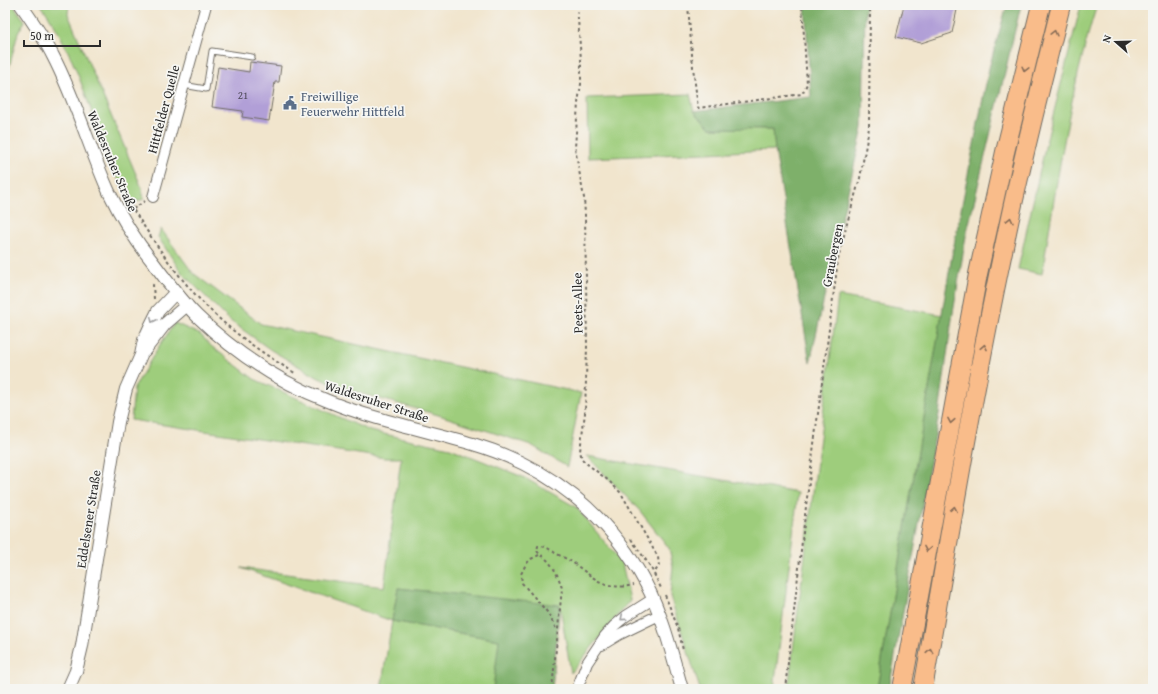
<svg xmlns="http://www.w3.org/2000/svg" width="1158" height="694" font-family="'Gentium Book Plus',serif">
<style>
.green{fill:#9ecd7b;stroke:#647c53}
.forest{fill:#7eb06b;stroke:#546e4b}
.building{fill:#b19fd7}
.lines{fill:none;stroke-linecap:round;stroke-linejoin:round}
.service-casing{stroke:#706c64;stroke-width:7}
.minor-casing{stroke:#706c64;stroke-width:12}
.tertiary-casing{stroke:#706c64;stroke-width:14}
.motorway-casing{stroke:#706c64;stroke-width:20}
.path{stroke:#706c64;stroke-width:2;stroke-dasharray:3 3;stroke-linecap:butt}
.service{stroke:#fff;stroke-width:5}
.minor{stroke:#fff;stroke-width:10}
.tertiary{stroke:#fff;stroke-width:12}
.motorway{stroke:#f9bc8a;stroke-width:18}
.oneway{stroke:#886c56}
.oneway2{stroke:#a0a0a0}
.labels{text-anchor:middle;stroke-width:3.5;stroke-linejoin:round;paint-order:stroke}
.number-label{font-size:11px;fill:#4c4856}
.service-label{font-size:13px;fill:#4e5e75;stroke:#f6f6f2;text-anchor:start}
.street-label{font-size:13px;fill:#2b2b2b;stroke:#f6f6f2}
</style>
<rect width="100%" height="100%" fill="#f6f6f2"/>
<filter id="ink" filterUnits="userSpaceOnUse"><feTurbulence type="fractalNoise" baseFrequency=".025" numOctaves="2"/><feDisplacementMap in="SourceGraphic" scale="8" xChannelSelector="R" yChannelSelector="G"/><feConvolveMatrix kernelMatrix="1 2 1 2 8 2 1 2 1" color-interpolation-filters="sRGB"/></filter>
<filter id="wash" filterUnits="userSpaceOnUse"><feTurbulence type="fractalNoise" baseFrequency=".012" numOctaves="4" result="noise"/><feDisplacementMap in="SourceGraphic" scale="16" xChannelSelector="R" yChannelSelector="G"/><feGaussianBlur stdDeviation="0.9" result="paint"/><feColorMatrix in="noise" values="0 0 0 0 0 0 0 0 0 0 0 0 0 0 0 0 0 1.4 0 .05"/><feComposite in="paint" operator="in"/></filter>
<g filter="url(#wash)">
<rect width="100%" height="100%" fill="#f1e5cd"/>
<!-- green -->
<path class="green" d="M5 5H13L25 21 18 33 5 83Z
M41 5H69L68 14 141 186 144 199 131 203C127 195 122 187 118 178 91 122 79 56 41 5Z
M1081 5H1097C1069 92 1057 184 1042 274L1018 269 1046 143Z
M690 94 694 111 710 128 773 129 775 150 588 158 587 98Z
M161 229 193 273 261 324 581 393 567 467 531 445 442 416 338 387 317 377 271 350 229 320 182 273 158 237Z
M838 296 942 315 877 689H788Z
M175 323 201 335 211 346 254 379 370 431 450 448 523 477 576 507 622 563 630 600 571 673 560 606 398 588 392 621 500 640 493 689H381L392 621 241 568 384 587 401 458H385L131 420 134 388 159 346Z
M587 456 798 493 774 689H700L670 596 673 566 669 548 640 511Z"/>
<!-- forest -->
<path class="forest" d="M805 5H865L863 128 838 234 810 363 775 150 773 129 710 128 694 111 811 97Z
M1007 5H1021L966 236 952 319 939 414 889 689H877L952 255 989 68Z
M398 588 560 605 552 689H493L499 640 392 621Z"/>
<g id="blocks">
<!-- building -->
<path class="building" d="M904 5H958L952 33 921 43 896 37Z
M250 62 281 66 279 82H275L269 121 242 117 243 111 212 107 218 67 249 72Z"/>
</g>
</g>
<g filter="url(#ink)">
<use href="#blocks" fill-opacity="0" stroke="#706c64" stroke-width="1"/>
<g class="lines">
<!-- service casing -->
<g class="service-casing">
<path id="service" d="M183 85 206 89 212 51 252 57"/>
</g>
<!-- minor casing -->
<g class="minor-casing">
<path id="minor" d="M153 197 206 5
M602 645 620 634 659 615
M577 689 587 663 605 636 614 626 626 616 653 599"/>
</g>
<!-- tertiary casing -->
<g class="tertiary-casing">
<path id="tertiary" d="M21 5C33 22 44 38 53 56 76 100 89 148 109 192 121 217 135 240 152 261 166 280 180 299 197 316 234 352 279 382 328 401 374 420 425 430 473 444 548 466 609 514 646 584 663 616 672 654 682 689
M144 351 165 324 187 305
M68 689 76 671 82 646 118 422 126 389 141 355 144 340 150 327 158 311 176 292"/>
</g>
<!-- motorway casing -->
<g class="motorway-casing">
<path id="motorway" d="M902 689 978 274 1005 152 1041 5
M923 689C949 538 974 387 1006 237 1022 159 1042 82 1061 5"/>
</g>
<!-- path -->
<path class="path" d="M577 5 581 60V84L578 103 575 148 584 198 585 215 587 346 585 413 580 451 582 459 586 463 609 481 621 493 658 557 659 566 654 573
M688 5 693 67 698 108 802 94 807 84 802 5
M124 195C153 241 182 286 223 322 245 341 270 358 295 373
M133 209 145 201
M154 299 153 285 155 282
M631 539 650 566 662 590
M539 555 531 559 526 564 521 574 522 583 548 613 557 631
M665 595 678 628 683 650
M552 689 562 588C559 578 555 569 549 562 545 557 540 555 537 551L538 546C545 546 550 549 555 553 561 556 567 559 572 562 594 578 605 591 634 585
M785 689 807 498 838 260 846 227 860 178 869 128 870 5"/>
<!-- service -->
<use href="#service" class="service"/>
<!-- minor -->
<use href="#minor" class="minor"/>
<!-- tertiary -->
<use href="#tertiary" class="tertiary"/>
<!-- motorway -->
<use href="#motorway" class="motorway"/>
</g>
<!-- one-way arrows -->
<defs><path id="oneway-chevron" d="M-2-3.5L2.5 0L-2 3.5" fill="none" stroke-width="1.6" stroke-linecap="round" stroke-linejoin="round"/></defs>
<g class="oneway">
<use href="#oneway-chevron" transform="translate(1054 33) rotate(-76)"/>
<use href="#oneway-chevron" transform="translate(1025 69) rotate(104)"/>
<use href="#oneway-chevron" transform="translate(1010 220) rotate(-77)"/>
<use href="#oneway-chevron" transform="translate(984 347) rotate(-79)"/>
<use href="#oneway-chevron" transform="translate(951 421) rotate(100)"/>
<use href="#oneway-chevron" transform="translate(954 509) rotate(-80)"/>
<use href="#oneway-chevron" transform="translate(927 549) rotate(100)"/>
<use href="#oneway-chevron" transform="translate(930 651) rotate(-80)"/>
</g>
<g class="oneway2">
<use href="#oneway-chevron" transform="translate(153 320) rotate(116)"/>
<use href="#oneway-chevron" transform="translate(623 618) rotate(140)"/>
</g>
</g>
<!-- icons -->
<defs>
<g id="civic-bare" transform="scale(1.08)"><path d="M-.6-6.5H3V-4.5H.6V-3L4-1V1h2V6H-6V1h2V-1L-.6-3ZM-1.2 2.5V6h2.4V2.5Z" fill="#5c6f8a" stroke="#f6f6f2" stroke-width="2.5" paint-order="stroke"/></g>
</defs>
<g fill-rule="evenodd">
<use href="#civic-bare" x="290" y="103"/>
</g>
<g class="labels">
<!-- number labels -->
<g class="number-label">
<text x="243" y="99">21</text>
</g>
<!-- service labels -->
<g class="service-label">
<text x="301" y="101">Freiwillige<tspan x="301" dy="15">Feuerwehr Hittfeld</tspan></text>
</g>
<!-- street labels -->
<g class="street-label">
<text transform="translate(163 109) rotate(-75)" y="5">Hittfelder Quelle</text>
<text transform="translate(113 161) rotate(67)" y="5">Waldesruher Straße</text>
<text transform="translate(832 255) rotate(-79)" y="5">Graubergen</text>
<text transform="translate(577 303) rotate(-91)" y="5">Peets-Allee</text>
<text transform="translate(377 401) rotate(18)" y="5">Waldesruher Straße</text>
<text transform="translate(88 519) rotate(-81)" y="5">Eddelsener Straße</text>
</g>
</g>
<!-- margin -->
<rect width="1158" height="694" fill="none" stroke="#f6f6f2" stroke-width="20"/>
<!-- north arrow -->
<g transform="translate(1116 42) rotate(290)" stroke="#f6f6f2" stroke-width="3" paint-order="stroke">
<path d="M0-3L7 15L0 10L-7 15Z" fill="#2b2b2b"/>
<text y="-6" font-size="11" font-weight="bold" text-anchor="middle" fill="#2b2b2b">N</text>
</g>
<!-- scale -->
<path d="M24 40v6h76v-6" fill="none" stroke="#2b2b2b" stroke-width="2"/>
<text x="30" y="40" font-size="12" fill="#2b2b2b" stroke="#f6f6f2" stroke-width="3" paint-order="stroke">50 m</text>
</svg>
